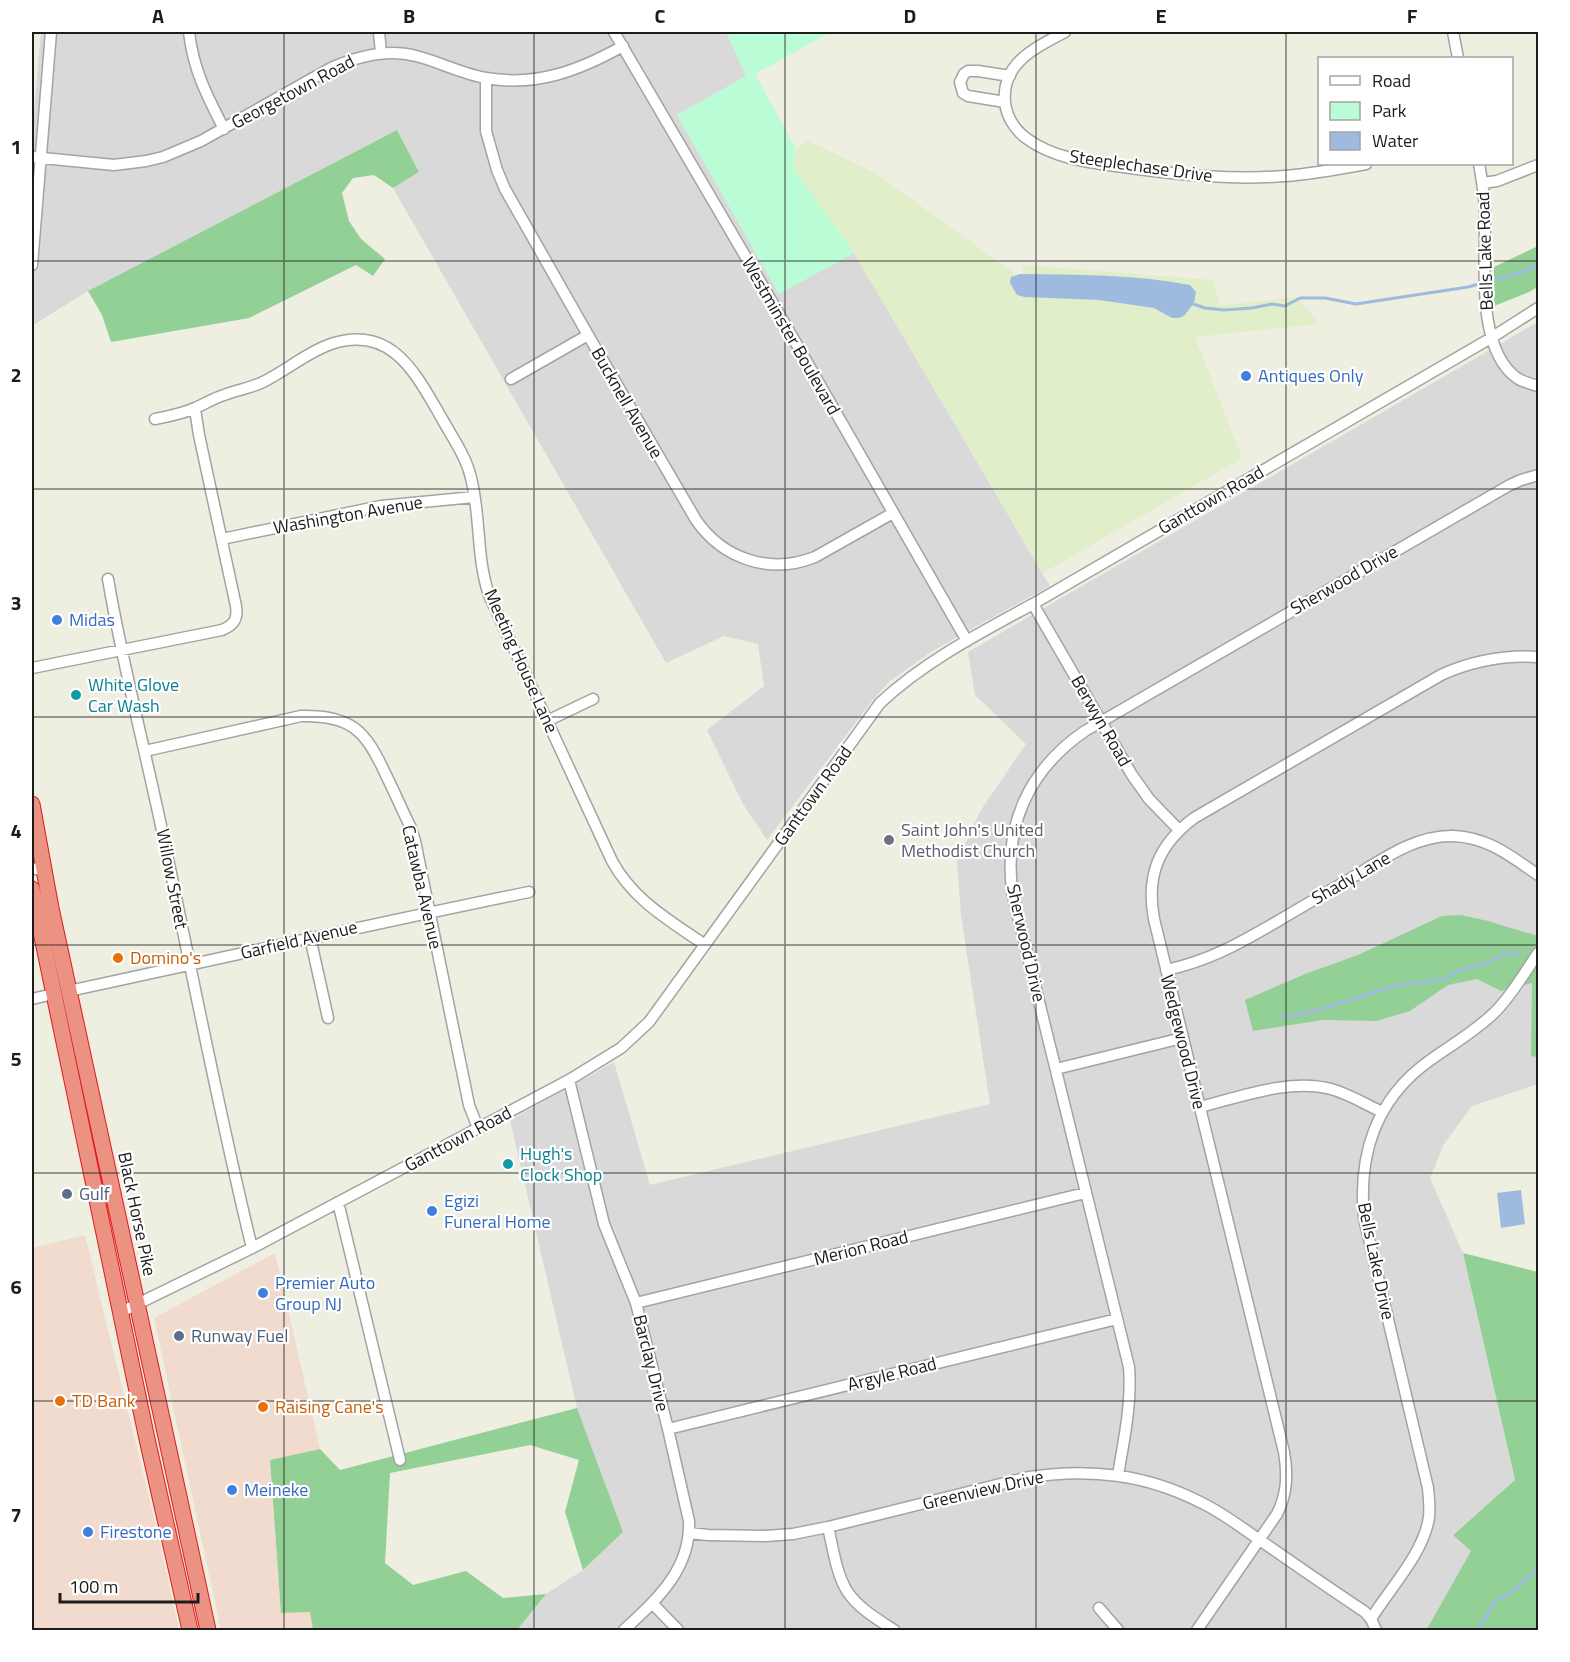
<svg xmlns="http://www.w3.org/2000/svg" width="1570" height="1662" font-family="'Titillium Web',sans-serif">
<style>
.residential{fill:#dad9d9}
.commercial{fill:#f1dbce}
.farmland{fill:#e0efca}
.forest{fill:#93d095}
.park{fill:#bafcd5}
.water{fill:#9ebbdf}
.lines{fill:none;stroke-linecap:round;stroke-linejoin:round}
.stream{stroke:#9ebbdf;stroke-width:3}
.minor-casing{stroke:#a3a3a3;stroke-width:13}
.highway-casing{stroke:#e01a1c;stroke-width:17}
.minor{stroke:#fff;stroke-width:10}
.highway{stroke:#eb9283;stroke-width:15}
.grid{fill:none;stroke:#1c1c1c;stroke-width:1.5;stroke-opacity:0.55}
.shop-dot{fill:#3f7fe0;stroke:#fff;stroke-width:2}
.culture-dot{fill:#0f9aa8;stroke:#fff;stroke-width:2}
.worship-dot{fill:#6b7280;stroke:#fff;stroke-width:2}
.food-dot{fill:#e8710a;stroke:#fff;stroke-width:2}
.service-dot{fill:#5c6f8a;stroke:#fff;stroke-width:2}
.labels{text-anchor:middle;stroke-width:4.5;stroke-linejoin:round;paint-order:stroke}
.street-label{font-size:18px;fill:#1c1c1c;stroke:#fff}
.shop-label{font-size:18px;fill:#366cbe;stroke:#fff;text-anchor:start}
.culture-label{font-size:18px;fill:#0d838f;stroke:#fff;text-anchor:start}
.worship-label{font-size:18px;fill:#5b616d;stroke:#fff;text-anchor:start}
.food-label{font-size:18px;fill:#c56008;stroke:#fff;text-anchor:start}
.service-label{font-size:18px;fill:#4e5e75;stroke:#fff;text-anchor:start}
.neatline{fill:none;stroke:#1c1c1c;stroke-width:2}
.grid-label{font-size:20px;text-anchor:middle;font-weight:bold;fill:#1c1c1c}
</style>
<rect width="100%" height="100%" fill="#eeeee1"/>
<!-- residential -->
<path class="residential" d="M41 32H726L747 76 677 115 779 293 854 253 1050 586 975 627 931 652 889 682 872 701 767 840 743 804 707 730 764 686 758 644 724 636 666 663 393 188 419 172 397 130 88 291 35 324H32V135Z
M1538 322V1084L1472 1106 1444 1144 1430 1178 1463 1253 1515 1481 1453 1534 1471 1551 1427 1630H517L546 1594 583 1570 623 1532 577 1408 510 1120 614 1062 650 1185 990 1104 961 915 957 860 981 810 1026 744 975 695 968 652Z"/>
<!-- commercial -->
<path class="commercial" d="M85 1235 158 1535 179 1630H32V1248Z
M275 1253 320 1449 270 1461 281 1613 310 1612 313 1630H221L154 1318Z"/>
<!-- farmland -->
<path class="farmland" d="M808 141 874 172 1025 281 1021 265 1213 280 1220 305 1298 297 1319 324 1195 337 1242 458 1043 573 854 253 792 166 796 149Z"/>
<!-- forest -->
<path class="forest" d="M397 130 419 172 393 188 374 175 353 178 342 193 349 221 361 239 385 259 373 276 356 265 249 318 111 342 102 315 88 291Z
M1538 246V287L1529 292 1494 306V267Z
M1461 915 1488 921 1538 936V1057L1531 1056 1532 983 1501 991 1477 979 1448 985 1410 1011 1376 1021 1323 1020 1253 1031 1245 1000 1305 974 1358 955 1442 916Z
M1463 1253 1538 1272V1630H1427V1629L1471 1551 1453 1535 1515 1480Z
M577 1408 623 1532 583 1570 565 1512 579 1460 530 1445 390 1473 385 1563 413 1585 466 1571 503 1598 546 1594 517 1630H313L310 1612 281 1613 270 1460 320 1449 340 1470Z"/>
<!-- park -->
<path class="park" d="M726 32H831L755 74 796 149 792 166 854 253 779 294 677 115 746 76Z"/>
<!-- water -->
<path class="water" d="M1020 274C1077 275 1134 274 1190 285L1196 292 1194 303 1184 316 1179 318H1172L1154 308 1099 300 1025 297 1017 295 1010 283 1011 277Z
M1521 1190 1525 1224 1501 1228 1497 1193Z"/>
<g class="lines">
<!-- stream -->
<path class="stream" d="M1190 303 1205 308 1224 310 1252 308 1272 304 1285 306 1300 298H1325L1356 304 1468 287 1517 274 1538 265
M1281 1017 1301 1014 1325 1008 1390 987 1409 983 1443 980 1457 971 1487 963 1502 955 1512 953H1519
M1478 1630 1496 1600 1513 1591 1538 1569"/>
<!-- minor casing -->
<g class="minor-casing">
<path id="minor" d="M189 32C193 69 207 96 224 129
M379 32 381 53
M614 32 785 324 967 641
M1065 32C1035 48 1001 63 1005 103 1007 117 1015 130 1026 138 1055 160 1095 163 1130 168 1182 175 1233 180 1285 176 1312 174 1339 169 1366 164
M1453 32 1458 58
M486 78V131L497 170 505 189 588 335 696 520C723 559 770 575 815 557L893 513
M1005 102 968 96 963 93 960 82 964 74 968 71H978L1010 76
M32 157 114 165 146 161 163 157 201 141 331 68C358 56 387 48 416 56 440 62 462 74 486 78 537 87 580 70 623 46
M1479 164C1482 180 1485 197 1485 214 1486 260 1475 348 1517 378 1523 382 1531 384 1538 386
M1483 183 1497 181 1538 165
M32 265 51 32
M511 379 588 335
M155 419C169 416 182 414 195 408 205 404 214 398 224 395 237 390 251 388 263 382 286 371 307 352 331 344 392 324 416 374 441 417 452 437 466 456 471 478 481 517 476 557 489 595L612 861C633 900 669 920 705 945
M222 539 381 506 474 497
M108 579C123 667 146 753 164 840 193 977 219 1113 252 1248
M1033 604 1132 775 1149 799 1179 830
M32 668 222 630C234 625 238 619 236 606L199 435 195 409
M547 721 593 699
M145 751 301 716C351 715 365 730 385 773 394 791 402 810 411 828L415 841 469 1105 478 1128
M32 868 44 871
M310 937 328 1018
M1166 970C1209 961 1240 943 1278 921 1303 906 1328 892 1353 877 1383 859 1416 835 1453 836 1487 837 1511 856 1538 875
M69 991C223 958 376 923 529 892
M32 999 53 994
M1056 1069 1182 1038
M569 1080 604 1224 636 1303 668 1429 689 1521C691 1570 656 1600 624 1630
M1200 1107C1240 1097 1290 1078 1331 1089 1349 1094 1365 1104 1382 1112
M338 1202 400 1460
M636 1303 1085 1193
M121 1312 252 1248 569 1080 621 1048 649 1022 880 703C925 661 980 633 1033 604L1491 338 1538 308
M668 1429 1117 1319
M1118 1475C1124 1439 1132 1403 1129 1367L1013 896C1002 828 1028 770 1085 731L1508 486 1521 480 1538 475
M828 1527C833 1548 836 1573 847 1591 858 1608 877 1619 894 1630
M689 1533 708 1535 766 1536 793 1534 828 1527 1029 1477C1090 1468 1146 1474 1202 1503 1225 1514 1246 1531 1267 1545 1300 1568 1332 1590 1365 1612L1371 1619 1376 1630
M652 1603 678 1630
M1099 1608 1118 1630
M1371 1619C1390 1588 1424 1553 1429 1517 1430 1507 1429 1498 1428 1488L1364 1218C1358 1155 1376 1099 1429 1061 1451 1045 1476 1031 1495 1012 1512 995 1525 972 1538 953
M1197 1630 1277 1514C1287 1494 1288 1475 1284 1452L1154 919C1146 876 1158 845 1194 818L1441 675C1472 661 1505 655 1538 657"/>
</g>
<!-- highway casing -->
<g class="highway-casing">
<path id="highway" d="M32 804 51 908 208 1630
M32 889 147 1439 190 1630"/>
</g>
<!-- minor -->
<use href="#minor" class="minor"/>
<!-- highway -->
<use href="#highway" class="highway"/>
</g>
<!-- grid -->
<path class="grid" d="M284 32V1630M534 32V1630M785 32V1630M1036 32V1630M1286 32V1630M32 261H1538M32 489H1538M32 717H1538M32 945H1538M32 1173H1538M32 1401H1538"/>
<!-- markers -->
<g class="shop-dot">
<circle cx="1246" cy="376" r="6"/>
<circle cx="57" cy="620" r="6"/>
<circle cx="432" cy="1211" r="6"/>
<circle cx="263" cy="1293" r="6"/>
<circle cx="232" cy="1490" r="6"/>
<circle cx="88" cy="1532" r="6"/>
</g>
<g class="culture-dot">
<circle cx="76" cy="695" r="6"/>
<circle cx="508" cy="1164" r="6"/>
</g>
<circle class="worship-dot" cx="889" cy="840" r="6"/>
<g class="food-dot">
<circle cx="118" cy="958" r="6"/>
<circle cx="60" cy="1401" r="6"/>
<circle cx="263" cy="1407" r="6"/>
</g>
<g class="service-dot">
<circle cx="67" cy="1194" r="6"/>
<circle cx="179" cy="1336" r="6"/>
</g>
<g class="labels">
<!-- street labels -->
<g class="street-label">
<text transform="translate(293 92) rotate(-28)" y="6">Georgetown Road</text>
<text transform="translate(1141 166) rotate(8)" y="6">Steeplechase Drive</text>
<text transform="translate(1485 251) rotate(-92)" y="6">Bells Lake Road</text>
<text transform="translate(791 336) rotate(60)" y="6">Westminster Boulevard</text>
<text transform="translate(627 403) rotate(60)" y="6">Bucknell Avenue</text>
<text transform="translate(1211 500) rotate(-30)" y="6">Ganttown Road</text>
<text transform="translate(348 515) rotate(-10)" y="6">Washington Avenue</text>
<text transform="translate(1344 580) rotate(-30)" y="6">Sherwood Drive</text>
<text transform="translate(521 661) rotate(66)" y="6">Meeting House Lane</text>
<text transform="translate(1101 721) rotate(60)" y="6">Berwyn Road</text>
<text transform="translate(813 796) rotate(-54)" y="6">Ganttown Road</text>
<text transform="translate(1351 878) rotate(-30)" y="6">Shady Lane</text>
<text transform="translate(172 879) rotate(79)" y="6">Willow Street</text>
<text transform="translate(422 887) rotate(77)" y="6">Catawba Avenue</text>
<text transform="translate(299 940) rotate(-13)" y="6">Garfield Avenue</text>
<text transform="translate(1026 943) rotate(77)" y="6">Sherwood Drive</text>
<text transform="translate(1183 1042) rotate(76)" y="6">Wedgewood Drive</text>
<text transform="translate(458 1139) rotate(-28)" y="6">Ganttown Road</text>
<text transform="translate(137 1214) rotate(78)" y="6">Black Horse Pike</text>
<text transform="translate(861 1248) rotate(-14)" y="6">Merion Road</text>
<text transform="translate(1376 1261) rotate(78)" y="6">Bells Lake Drive</text>
<text transform="translate(651 1363) rotate(76)" y="6">Barclay Drive</text>
<text transform="translate(892 1374) rotate(-14)" y="6">Argyle Road</text>
<text transform="translate(983 1490) rotate(-13)" y="6">Greenview Drive</text>
</g>
<!-- shop labels -->
<g class="shop-label">
<text x="1258" y="382">Antiques Only</text>
<text x="69" y="626">Midas</text>
<text x="444" y="1207">Egizi<tspan x="444" dy="21">Funeral Home</tspan></text>
<text x="275" y="1289">Premier Auto<tspan x="275" dy="21">Group NJ</tspan></text>
<text x="244" y="1496">Meineke</text>
<text x="100" y="1538">Firestone</text>
</g>
<!-- culture labels -->
<g class="culture-label">
<text x="88" y="691">White Glove<tspan x="88" dy="21">Car Wash</tspan></text>
<text x="520" y="1160">Hugh's<tspan x="520" dy="21">Clock Shop</tspan></text>
</g>
<!-- worship labels -->
<g class="worship-label">
<text x="901" y="836">Saint John's United<tspan x="901" dy="21">Methodist Church</tspan></text>
</g>
<!-- food labels -->
<g class="food-label">
<text x="130" y="964">Domino's</text>
<text x="72" y="1407">TD Bank</text>
<text x="275" y="1413">Raising Cane's</text>
</g>
<!-- service labels -->
<g class="service-label">
<text x="79" y="1200">Gulf</text>
<text x="191" y="1342">Runway Fuel</text>
</g>
</g>
<!-- border -->
<rect width="1570" height="1662" fill="none" stroke="#ffffff" stroke-width="66"/>
<!-- legend -->
<rect x="1318" y="57" width="195" height="108" fill="#ffffff" stroke="#a4a4a4" stroke-width="1.5"/>
<rect x="1330" y="76" width="30" height="9" fill="#ffffff" stroke="#a4a4a4" stroke-width="1.5"/>
<text x="1372" y="87" font-size="18" fill="#1c1c1c">Road</text>
<rect x="1330" y="102" width="30" height="18" fill="#bafcd5" stroke="#a4a4a4" stroke-width="1.5"/>
<text x="1372" y="117" font-size="18" fill="#1c1c1c">Park</text>
<rect x="1330" y="132" width="30" height="18" fill="#9ebbdf" stroke="#a4a4a4" stroke-width="1.5"/>
<text x="1372" y="147" font-size="18" fill="#1c1c1c">Water</text>
<!-- scale -->
<path d="M60 1593v9h138v-9" fill="none" stroke="#1c1c1c" stroke-width="3"/>
<text x="69" y="1593" font-size="18" fill="#1c1c1c" stroke="#ffffff" stroke-width="4.5" paint-order="stroke">100 m</text>
<rect x="33" y="33" width="1504" height="1596" class="neatline"/>
<g class="grid-label">
<text x="158" y="23">A</text>
<text x="409" y="23">B</text>
<text x="660" y="23">C</text>
<text x="910" y="23">D</text>
<text x="1161" y="23">E</text>
<text x="1412" y="23">F</text>
<text x="16" y="154">1</text>
<text x="16" y="382">2</text>
<text x="16" y="610">3</text>
<text x="16" y="838">4</text>
<text x="16" y="1066">5</text>
<text x="16" y="1294">6</text>
<text x="16" y="1522">7</text>
</g>
</svg>
